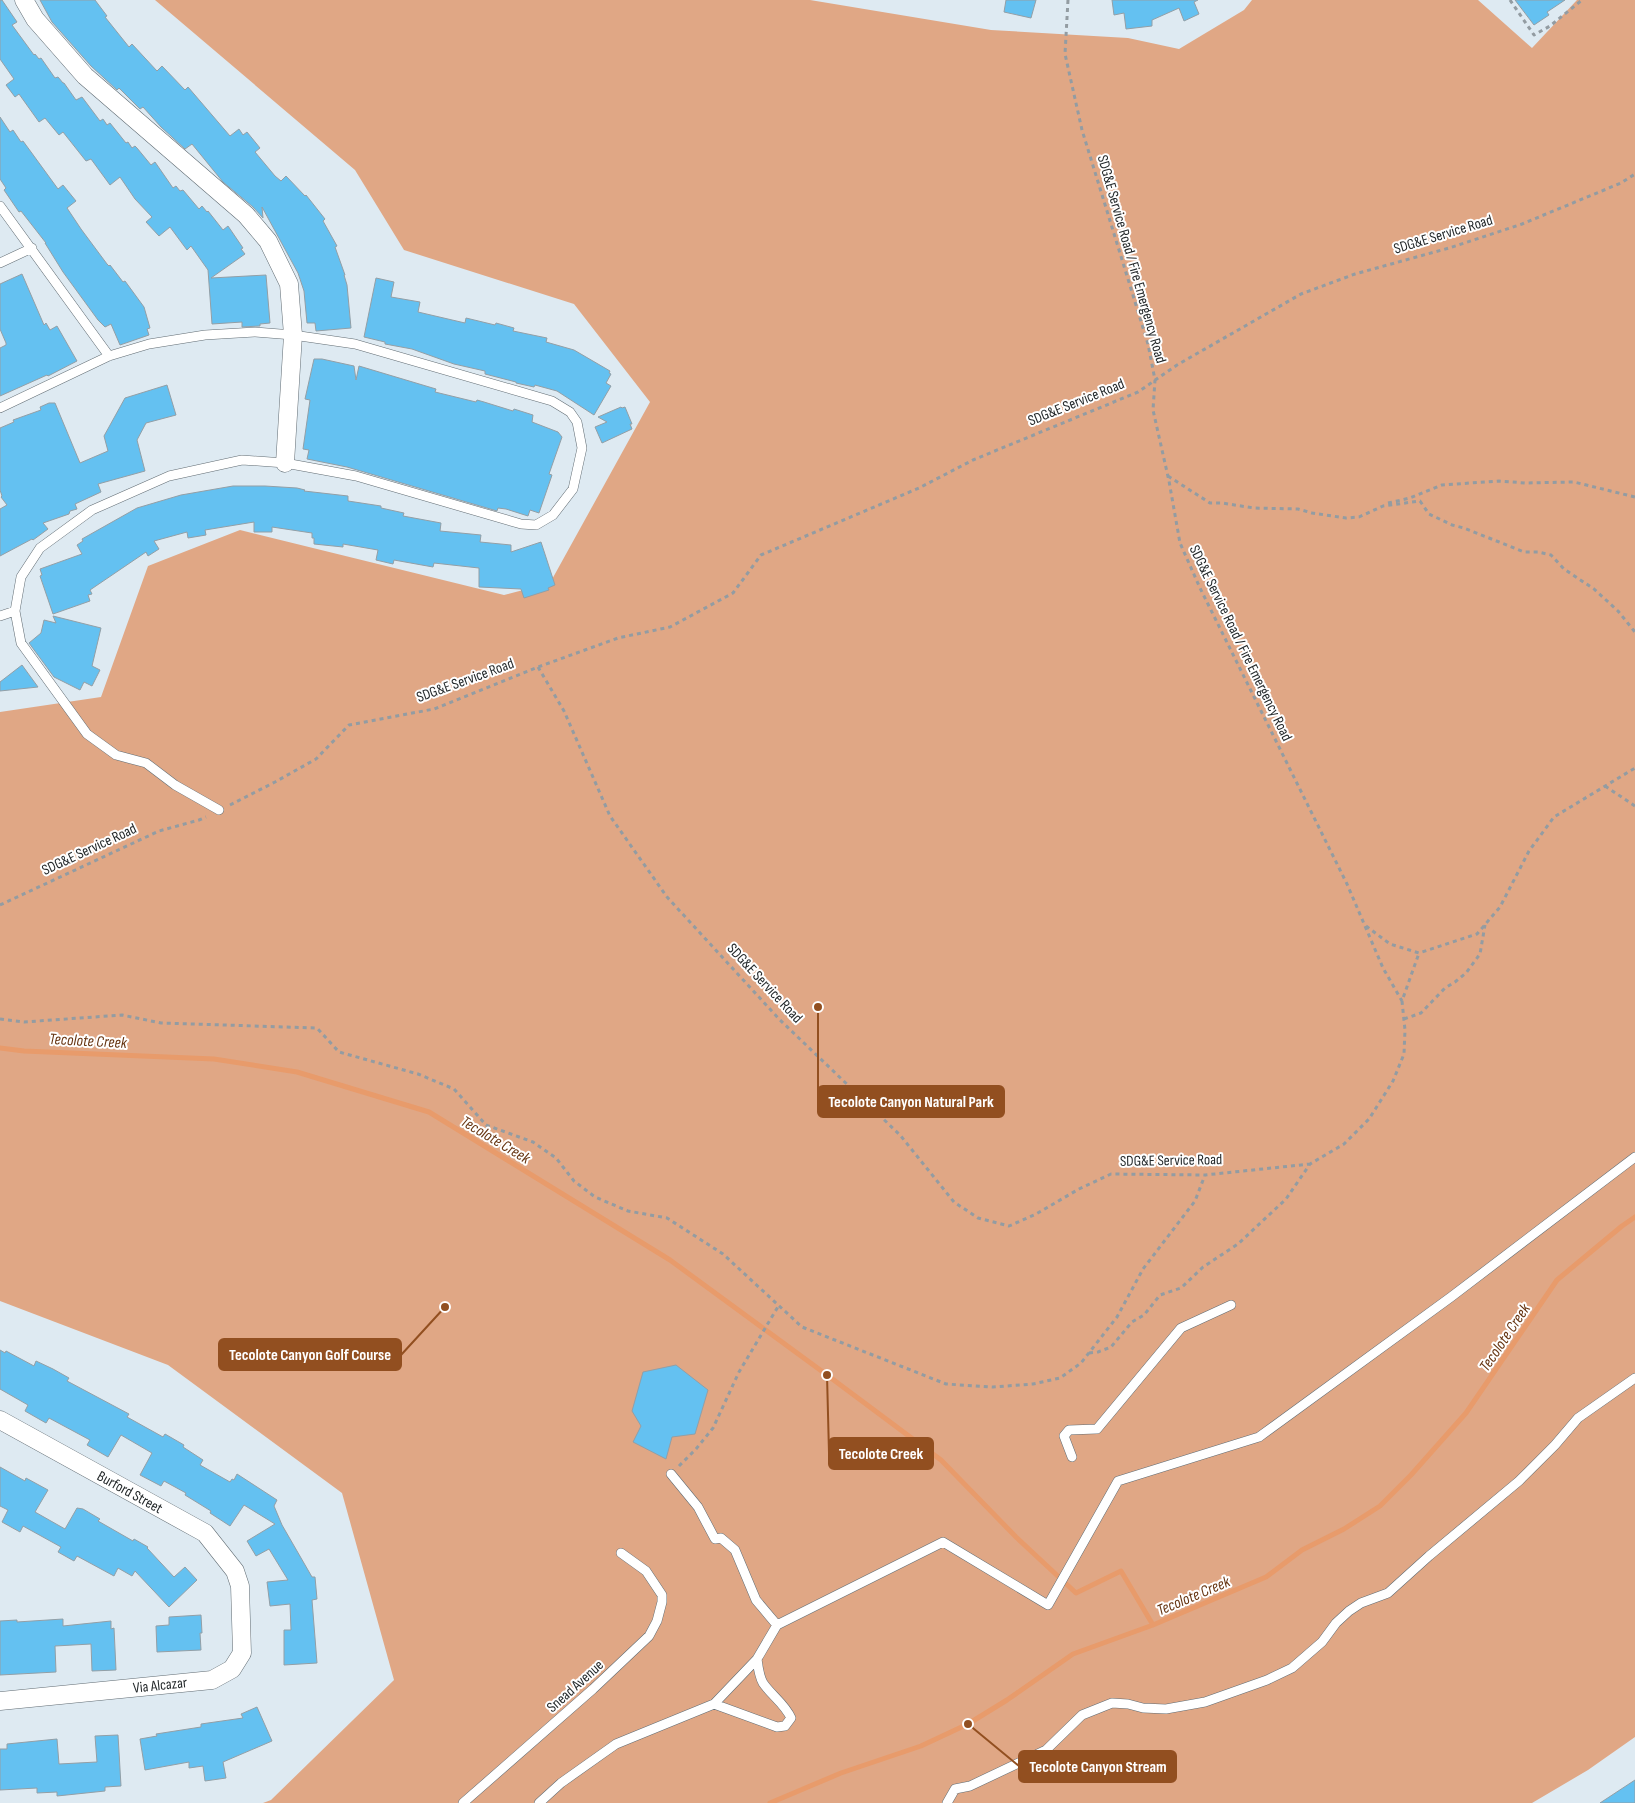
<svg xmlns="http://www.w3.org/2000/svg" width="1635" height="1803" font-family="'Sofia Sans Condensed',sans-serif">
<style>
.green{fill:#e0a785}
.lines{fill:none;stroke-linecap:round;stroke-linejoin:round}
.stream{stroke:#e89b6b;stroke-width:5}
.building{fill:#64c1f1;stroke:#939fa6}
.service-casing{stroke:#616c73;stroke-width:10}
.minor-casing{stroke:#616c73;stroke-width:19}
.path{stroke:#939ca2;stroke-width:3;stroke-dasharray:4 4;stroke-linecap:butt}
.service{stroke:#fff;stroke-width:9}
.minor{stroke:#fff;stroke-width:18}
.labels{text-anchor:middle;stroke-width:4;stroke-linejoin:round;paint-order:stroke}
.street-label{font-size:15px;fill:#24292b;stroke:#fff}
.water-label{font-size:16px;font-style:italic;fill:#673512;stroke:#fff}
.leader{fill:none;stroke:#924f20;stroke-width:2}
.callout-dot{fill:#924f20;stroke:#fff;stroke-width:2}
.callout{fill:#924f20;stroke:#924f20;stroke-width:2}
.callout-label{font-size:16px;text-anchor:middle;font-weight:bold;fill:#fff}
</style>
<rect width="100%" height="100%" fill="#deeaf2"/>
<!-- green -->
<path class="green" d="M155 0H810L991 30 1128 38 1179 49 1244 10 1252 0H1478L1532 48 1577 0H1635V1737L1588 1770 1532 1803H263L271 1800 394 1680 342 1493 168 1365 0 1301V712L101 697 148 566 240 530 504 595 550 583 650 402 574 304 404 250 355 170Z"/>
<g class="lines">
<!-- stream -->
<path class="stream" d="M0 1048 24 1051 214 1059 297 1072 429 1112 670 1260 827 1375 941 1460 1016 1537 1076 1593 1121 1571 1153 1625 1266 1577 1302 1550 1344 1529 1380 1506 1411 1475 1466 1413 1557 1280 1622 1226 1635 1217
M770 1803 841 1773 921 1746 968 1724 1007 1700 1073 1654 1153 1625"/>
</g>
<!-- building -->
<path class="building" d="M0 0H2L17 22 12 25 34 55 35 54 39 59 41 58 55 78 58 77 63 83H64L76 100 82 97 100 121 103 119 107 125 110 123 126 143 128 142 132 148 135 146 137 148 151 165 155 162 173 188 176 186 180 191 183 190 199 209 202 206 207 212 208 211 223 230 228 226 243 248 241 249 245 254 211 278 266 275 270 323 260 324V326L242 327V322L212 324 208 270 191 246 187 250 170 227 159 236 146 222 152 217 135 199 120 177 110 185 91 159 86 161 63 132 59 135 45 118 39 122 19 94 15 97 6 85 14 79 0 59Z
M40 0H95L107 16 105 17 129 47 132 44 157 71 162 66 185 90 188 87 230 136 239 129 243 135 247 132 260 148 255 152 275 176 281 181 286 176 305 196 306 195 325 219 323 221 337 246 335 247 345 275H344L347 285 351 328 316 331 315 323H307L304 291 298 273 262 207 263 218 253 207 223 182 192 144 185 149 161 127 143 107 140 109 119 88 117 90 91 66 52 22Z
M1006 0H1036L1031 18 1004 12Z
M1112 0H1198L1194 2 1199 14 1184 21 1179 8 1152 20V26L1126 29 1124 13 1114 15Z
M1515 0H1565L1547 12 1549 15 1534 25Z
M0 117 10 132 13 130 21 142 23 141 58 189 63 185 76 201 67 208 81 229 107 264 109 266 110 265 123 282 125 281 144 307 150 328 147 329 149 335 120 345 111 324 105 327 98 320 63 272 45 243H46L21 211 19 212 4 190 6 188 0 179Z
M22 274 44 325 46 323 50 330 57 326 77 361 48 376 47 375 0 396V348L6 345V343L0 329V284Z
M376 278 394 282 391 297 420 302 418 312 465 323 466 318 495 325 496 323 514 328 513 331 547 338 546 342 574 350 610 371 609 373 611 374 606 383 611 386 594 415 557 391 535 385 534 387 516 383V382L485 374V371L454 364 412 349 385 344V342L364 337Z
M314 359H322L354 366 356 380 359 366 436 389 435 392 476 402 477 400 484 402 513 411 514 409 533 415 532 422 558 432 562 437 549 474 552 475 551 478 539 513 530 510 528 516 506 509 498 508 497 511 347 467 307 459 309 450 303 449 310 400 305 399Z
M167 385 176 415 146 423 137 440 145 471 98 484 101 492 75 504 77 509 70 511 69 514 43 523 48 529 33 540 32 539 0 556V509L7 505 1 497 2 496 0 490V428L14 422 13 420 41 410 40 407 49 403H55L80 463 108 451 104 436 125 398Z
M621 407 622 408 625 407 632 424H630L632 429 602 443 595 427 607 422 598 417Z
M233 486H265L297 488 305 490 304 491 348 496V501L381 506V508L404 513 403 516 441 523 440 531 481 535 480 542 511 545V552L541 542 555 585 548 588 549 590 524 598 521 589 479 587V568L434 563 433 567 394 560 393 564 376 560 378 550 343 544V547L314 544V538H312V533L272 527V532H254V522L205 530 206 535 188 538 187 532 154 541 159 549 148 556 146 552 90 590 92 594 88 595 90 601 53 614 40 576 42 575 40 569 82 554 77 545 83 541 82 539 137 508 181 495Z
M53 616 101 628 92 666 100 670 92 686 84 682 80 690 54 677 29 643 41 633 44 620 56 623Z
M22 665 38 687 0 691V682Z
M0 1350 5 1353 6 1351 34 1366 36 1361 53 1369 69 1378 67 1381 129 1414 127 1417 163 1437 165 1434 184 1445 183 1447 203 1460 200 1465 230 1482 232 1479 234 1480 237 1474 277 1500 274 1506 282 1525 312 1577H315L317 1599 312 1600 317 1663 284 1665V1630H291L290 1604 270 1606 267 1582 288 1580 269 1549 256 1556 247 1541 275 1524 244 1505 230 1526 210 1513 211 1511 185 1495 186 1493 164 1481 161 1486 140 1475 152 1453 121 1435 108 1457 87 1445 90 1440 49 1418 46 1423 25 1411 28 1405 0 1389Z
M676 1365 708 1390 695 1434 672 1437 666 1459 633 1442 641 1426 632 1411 643 1372Z
M0 1467 25 1481 26 1478 48 1490 35 1512 65 1529 77 1508 83 1509 100 1519 98 1521 133 1541 134 1539 148 1547 147 1548 174 1577 185 1567 197 1580 169 1607 135 1571 132 1576 118 1568 114 1576 77 1556 74 1561 58 1552 61 1547 23 1526 20 1532 2 1522 8 1510 0 1506Z
M201 1615 202 1633H200L201 1650 157 1652 156 1626 169 1625V1617Z
M63 1619V1626L111 1621V1629L114 1628 116 1670 92 1671 91 1644 55 1646 56 1672 0 1675V1621L17 1620V1622Z
M257 1707 272 1741 223 1762 226 1778 205 1781 203 1766 189 1768V1762L145 1770 140 1739 157 1736 156 1734 201 1727V1724L243 1718 241 1714Z
M118 1735 121 1786 105 1787V1791L57 1796V1792L37 1793V1788L0 1790V1749H7V1744L57 1739 59 1764 97 1762 95 1736Z
M1635 1780V1803H1600Z"/>
<g class="lines">
<!-- service casing -->
<g class="service-casing">
<path id="service" d="M0 206 109 356
M0 263 32 248
M0 408 109 356 149 344 205 335 255 332 293 335 355 344 552 401 570 412 577 422 582 448 573 489 553 515 536 525 521 524 356 476 285 463 242 460 169 476 92 510 40 548 21 577 15 611 0 616
M15 611 21 643 87 734 116 755 146 763 175 785 219 810
M1072 1457 1064 1436 1069 1430 1097 1429 1181 1328 1231 1305
M777 1625 943 1542 1048 1605 1118 1481 1259 1437 1451 1297 1635 1157
M714 1704 757 1659
M463 1803 593 1689 649 1636 657 1621 662 1602V1595L646 1571 621 1553
M539 1803 561 1783 616 1744 714 1704 777 1727 785 1726 791 1718C785 1704 771 1695 763 1683 759 1676 758 1667 757 1659L777 1625 756 1600 735 1550 721 1538 715 1539 698 1507 671 1474
M947 1803 955 1789 970 1786 1046 1750 1082 1715 1112 1703 1128 1704 1143 1708 1166 1709 1205 1702 1267 1680 1292 1668 1322 1642 1336 1623 1349 1611 1361 1603 1388 1593 1429 1556 1519 1481 1555 1445 1578 1418 1635 1378"/>
</g>
<!-- minor casing -->
<g class="minor-casing">
<path id="minor" d="M24 0 35 19 85 76 246 215 268 241 289 284 293 335 285 463
M0 1420 205 1533 235 1571 240 1586 242 1653 232 1669 212 1680 0 1701"/>
</g>
<!-- path -->
<path class="path" d="M1068 0 1065 54 1082 130 1148 344 1155 380 1153 410 1169 481 1180 543 1200 588 1347 884 1383 968 1402 1001
M1510 0 1534 35 1550 26 1582 0
M1168 476 1210 503H1222L1254 508 1298 509 1312 513 1346 518 1359 517 1383 506 1420 501 1429 514 1452 525 1464 528 1524 552H1538L1551 555 1564 569 1594 589 1618 611 1635 632
M1388 503 1410 498 1442 485 1499 481 1525 483 1574 482 1635 497
M538 667 564 711 610 816 667 897 780 1020 900 1135 954 1202 978 1218 1009 1226 1036 1214 1079 1189 1111 1174 1205 1175 1310 1164
M1605 786 1635 806
M230 805 275 782 316 759 349 725 434 709 538 667 618 638 670 627 733 593 761 555 919 488 973 460 1138 392 1177 365 1301 294 1355 274 1449 248 1522 224 1621 183 1635 174
M0 905 159 831 199 820 206 817
M1366 926 1390 944 1419 953 1477 934 1500 907 1529 851 1554 817 1635 768
M0 1019 24 1022 122 1015 161 1023 317 1028 339 1052 418 1074 454 1089 486 1125 533 1142 556 1158 574 1181 595 1197 628 1211 667 1218 723 1254 802 1327 946 1384 993 1387 1033 1384 1060 1378 1081 1363 1117 1317 1143 1269 1195 1201 1205 1175
M1404 1019 1421 1013 1445 988 1455 982 1466 973 1480 954 1485 925
M1089 1353 1098 1352 1111 1347 1132 1322 1144 1315 1160 1295 1181 1288 1203 1267 1238 1244 1286 1199 1310 1164 1344 1144 1369 1119 1393 1081 1404 1054 1405 1030 1402 1001 1419 953
M679 1466 696 1449 713 1428 739 1372 779 1305"/>
<!-- service -->
<use href="#service" class="service"/>
<!-- minor -->
<use href="#minor" class="minor"/>
</g>
<g class="labels">
<!-- street labels -->
<g class="street-label">
<text transform="translate(1443 234) rotate(-17)" y="5">SDG&amp;E Service Road</text>
<text transform="translate(1132 259) rotate(74)" y="5">SDG&amp;E Service Road / Fire Emergency Road</text>
<text transform="translate(1076 402) rotate(-22)" y="5">SDG&amp;E Service Road</text>
<text transform="translate(1241 643) rotate(64)" y="5">SDG&amp;E Service Road / Fire Emergency Road</text>
<text transform="translate(465 680) rotate(-20)" y="5">SDG&amp;E Service Road</text>
<text transform="translate(89 849) rotate(-25)" y="5">SDG&amp;E Service Road</text>
<text transform="translate(765 983) rotate(47)" y="5">SDG&amp;E Service Road</text>
<text transform="translate(1171 1160) rotate(-1)" y="5">SDG&amp;E Service Road</text>
<text transform="translate(130 1492) rotate(29)" y="5">Burford Street</text>
<text transform="translate(160 1685) rotate(-6)" y="5">Via Alcazar</text>
<text transform="translate(575 1686) rotate(-42)" y="5">Snead Avenue</text>
</g>
<!-- water labels -->
<g class="water-label">
<text transform="translate(88 1040) rotate(3)" y="6">Tecolote Creek</text>
<text transform="translate(496 1139) rotate(31)" y="6">Tecolote Creek</text>
<text transform="translate(1504 1337) rotate(-56)" y="6">Tecolote Creek</text>
<text transform="translate(1193 1595) rotate(-23)" y="6">Tecolote Creek</text>
</g>
</g>
<!-- callouts -->
<path class="leader" d="M818 1007L818 1102M445 1307L401 1355M827 1375L829 1453M968 1724L1019 1766"/>
<g class="callout-dot">
<circle cx="818" cy="1007" r="5"/>
<circle cx="445" cy="1307" r="5"/>
<circle cx="827" cy="1375" r="5"/>
<circle cx="968" cy="1724" r="5"/>
</g>
<g class="callout">
<rect x="818" y="1086" width="186" height="31" rx="5"/>
<rect x="219" y="1339" width="182" height="31" rx="5"/>
<rect x="829" y="1438" width="104" height="31" rx="5"/>
<rect x="1019" y="1751" width="157" height="31" rx="5"/>
</g>
<g class="callout-label">
<text x="911" y="1107">Tecolote Canyon Natural Park</text>
<text x="310" y="1360">Tecolote Canyon Golf Course</text>
<text x="881" y="1459">Tecolote Creek</text>
<text x="1098" y="1772">Tecolote Canyon Stream</text>
</g>
</svg>
